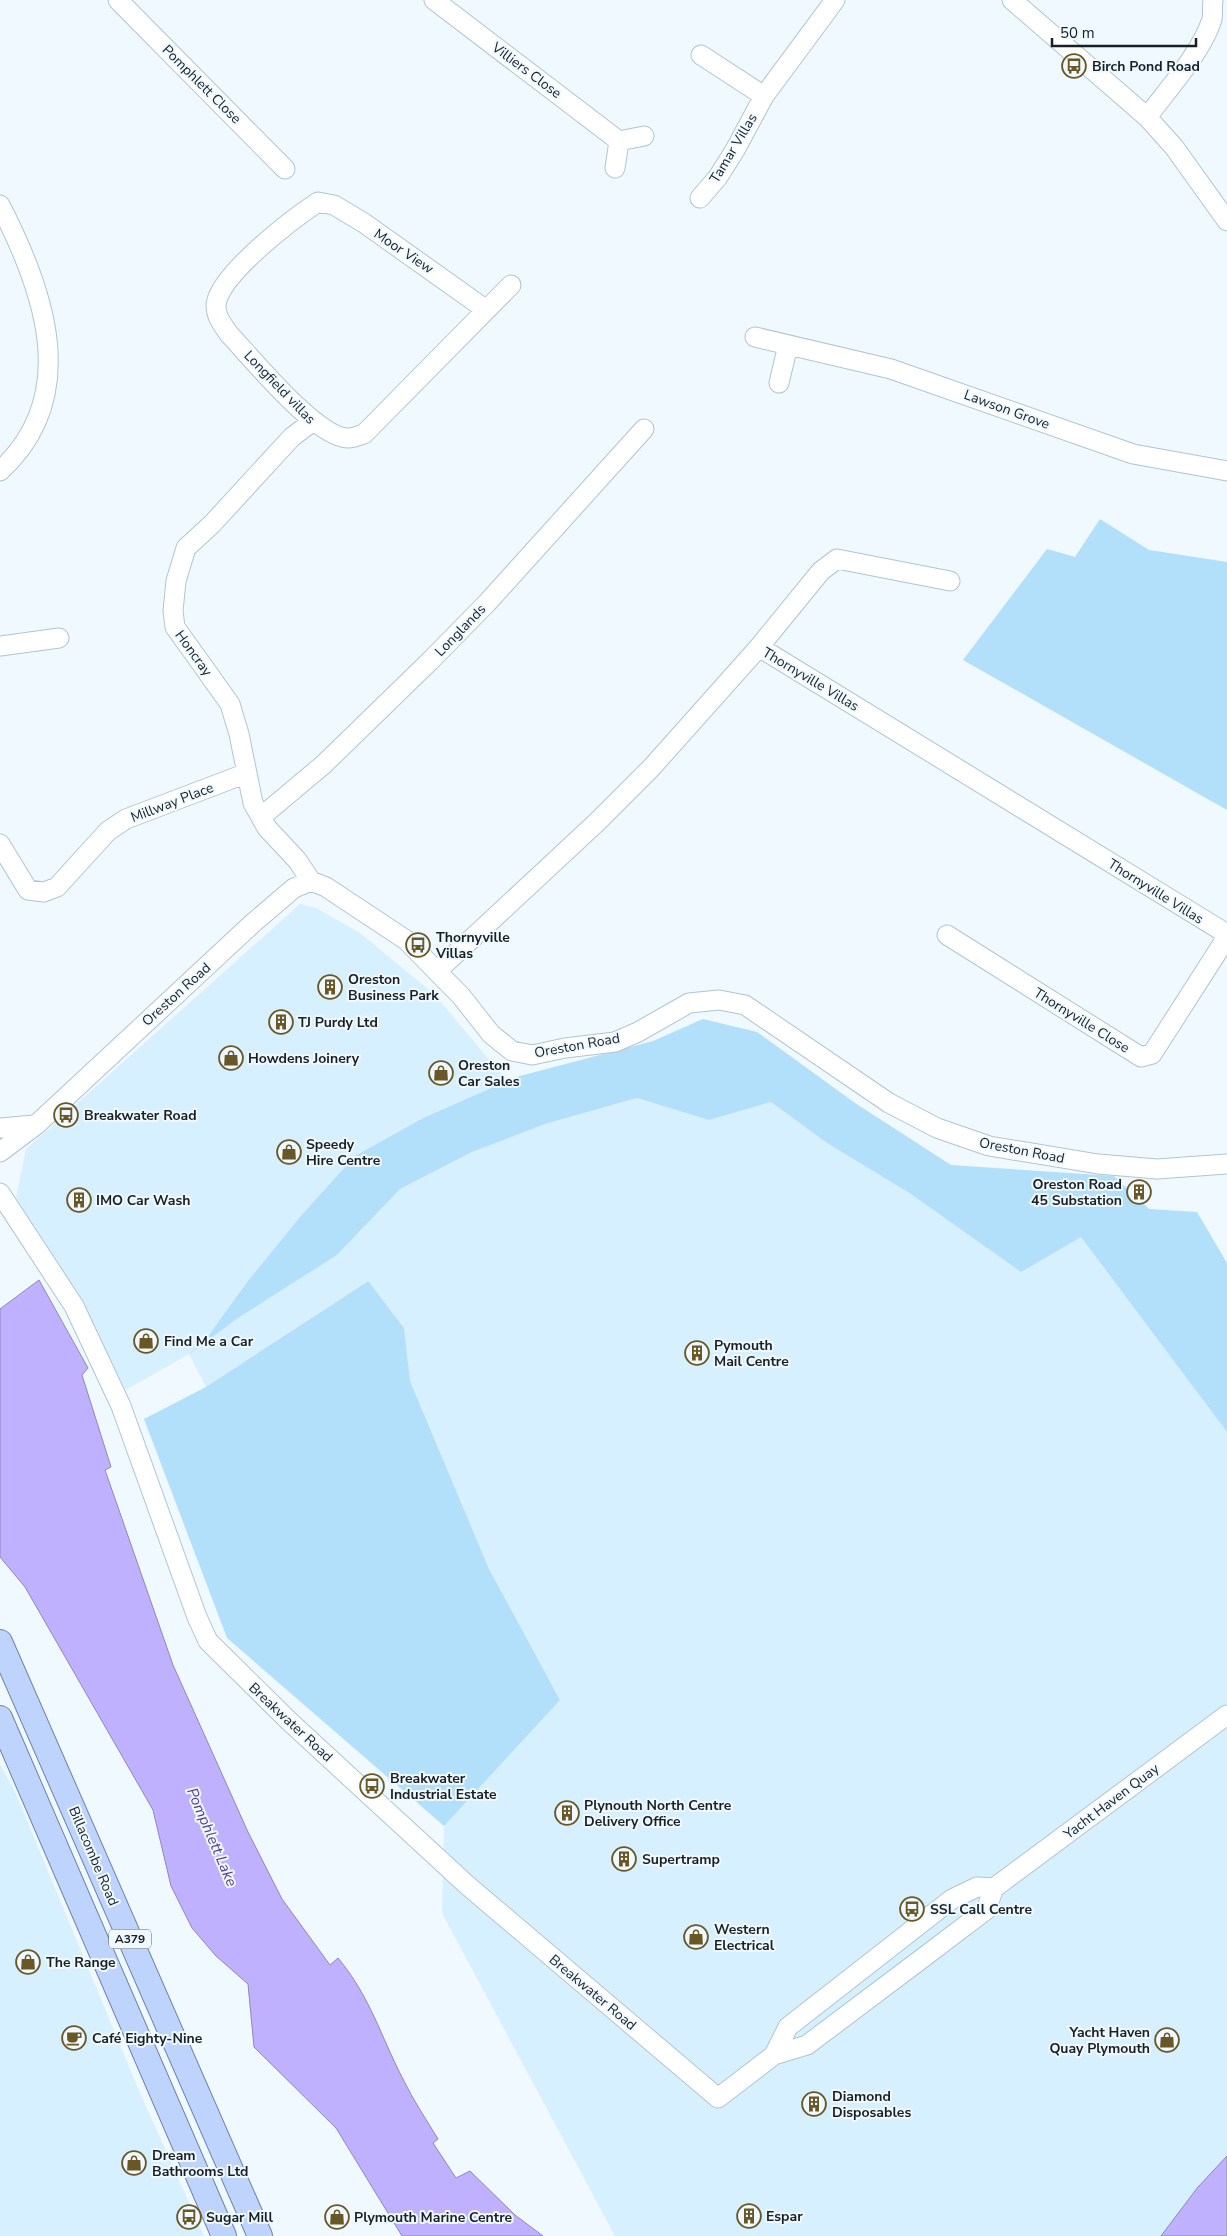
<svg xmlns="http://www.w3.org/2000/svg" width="1227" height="2236" font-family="'Nunito Sans',sans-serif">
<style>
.built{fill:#d7f0ff}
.green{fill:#b2dffa}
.water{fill:#c0b1ff;stroke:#8e86be}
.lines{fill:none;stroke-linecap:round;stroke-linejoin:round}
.minor-casing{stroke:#afc5d3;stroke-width:21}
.major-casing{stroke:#6982b0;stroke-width:26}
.minor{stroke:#fff;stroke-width:19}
.major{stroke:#bfd4fd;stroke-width:24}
.labels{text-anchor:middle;stroke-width:4;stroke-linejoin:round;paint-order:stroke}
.shield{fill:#eff9ff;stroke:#586167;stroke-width:1}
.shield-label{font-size:12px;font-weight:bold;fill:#182026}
.poi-label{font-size:14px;font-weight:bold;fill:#182026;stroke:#eff9ff;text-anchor:start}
.street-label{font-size:14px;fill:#182026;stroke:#eff9ff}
.water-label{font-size:15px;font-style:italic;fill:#543a93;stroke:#eff9ff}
</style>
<rect width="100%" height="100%" fill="#eff9ff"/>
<!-- built -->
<path class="built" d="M300 904 316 908 360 933 435 995 507 1081 423 1118 355 1156 209 1335 193 1350 238 1318 337 1255 400 1189 472 1152 545 1124 637 1098 709 1120 771 1102 827 1143 911 1194 1081 1237 1227 1432V2156L1198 2187 1161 2236H615L442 1913 444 1826 560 1700 489 1569 410 1381 404 1328 367 1281 206 1387 189 1354 126 1390 16 1197 26 1149Z
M0 1764 16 1794 137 2086 204 2236H0Z"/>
<!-- green -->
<path class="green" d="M1100 519 1149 550 1227 562V810L963 660 1047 549 1075 557Z
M703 1019 757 1032 855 1103 951 1165 1114 1176 1149 1209 1197 1212 1227 1263V1432L1081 1237 1021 1272 911 1194 827 1143 771 1102 709 1120 637 1098 545 1124 472 1152 400 1189 337 1255 238 1318 189 1354 209 1335 248 1281 300 1217 355 1156 423 1118 516 1077 653 1041Z
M368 1281 404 1328 410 1381 489 1569 560 1700 444 1826 227 1638 144 1419 206 1387Z"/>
<!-- water -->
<path class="water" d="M39 1280 88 1368 82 1375 111 1467 105 1470 173 1665 248 1832 282 1899 330 1965 338 1958C371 1998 380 2035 403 2079 413 2100 426 2119 438 2139L433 2143 456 2178 470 2171 515 2215 543 2236H402L336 2128 254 2047 248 1984 216 1956 192 1928 171 1886 153 1810 25 1587 0 1557V1309Z
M1227 2156V2236H1161L1198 2187Z"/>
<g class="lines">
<!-- minor casing -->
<g class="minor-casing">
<path id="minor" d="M118 0 285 169
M434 0 619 141
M1012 0 1147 117 1174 147 1227 221
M701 55 764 96
M1147 117C1167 91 1203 50 1212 19 1213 14 1212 6 1213 0
M615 168 619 141 644 136
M700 198 718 177 735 150 764 96 835 0
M0 205C44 290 82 396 0 471
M485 309 364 223 334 205 318 202C291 220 226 270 217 300 213 313 222 324 229 334 251 357 318 440 349 438 354 438 359 435 364 434L511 285
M755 337 891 369 1133 454 1227 471
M779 383 788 345
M0 646 59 638
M759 647 1227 934
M261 817 323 765 430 661 487 603 644 429
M0 844 28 890 44 892 57 887 108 831 126 819 247 773
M311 881 297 860 267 828 253 803 239 734 230 704 175 627 173 611 176 581 186 548 212 524 292 437 312 422
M947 935 1141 1057 1152 1054 1227 937
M437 971 596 823 652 767 759 647 821 571 837 559 950 581
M0 1128 34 1125
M0 1152 36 1125 253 923 294 888 311 881 326 887 406 940 461 996 491 1034 512 1051 532 1055 565 1048 615 1042 638 1032 689 1003 719 1000 745 1005 889 1103 937 1128 989 1146 1098 1164 1157 1169 1227 1164
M0 1193 74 1306 121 1406 197 1617 208 1641 289 1721 467 1885 718 2098 774 2055 807 2045 920 1960 986 1910 994 1888 1227 1715
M774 2055 788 2027 952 1899 977 1887 994 1888"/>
</g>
<!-- major casing -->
<g class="major-casing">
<path id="major" d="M0 1642 260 2236
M0 1718 224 2236"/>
</g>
<!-- minor -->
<use href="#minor" class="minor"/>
<!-- major -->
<use href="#major" class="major"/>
</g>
<!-- icons -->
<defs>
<g id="bus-ring" transform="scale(1.25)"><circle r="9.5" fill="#eff9ff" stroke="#695725" stroke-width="1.5"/><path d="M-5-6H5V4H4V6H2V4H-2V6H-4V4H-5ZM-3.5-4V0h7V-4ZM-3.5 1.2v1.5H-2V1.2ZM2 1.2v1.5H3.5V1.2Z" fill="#695725"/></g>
<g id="building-ring" transform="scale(1.25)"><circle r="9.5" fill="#eff9ff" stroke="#695725" stroke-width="1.5"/><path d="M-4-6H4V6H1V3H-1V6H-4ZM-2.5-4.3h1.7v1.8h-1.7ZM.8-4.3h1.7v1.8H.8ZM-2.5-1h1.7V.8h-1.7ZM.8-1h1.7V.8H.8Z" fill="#695725"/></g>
<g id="shop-ring" transform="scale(1.25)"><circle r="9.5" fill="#eff9ff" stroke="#695725" stroke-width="1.5"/><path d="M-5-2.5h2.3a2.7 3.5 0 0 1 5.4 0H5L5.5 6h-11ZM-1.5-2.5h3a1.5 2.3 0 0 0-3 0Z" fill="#695725"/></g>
<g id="cafe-ring" transform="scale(1.25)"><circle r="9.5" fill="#eff9ff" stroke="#695725" stroke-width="1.5"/><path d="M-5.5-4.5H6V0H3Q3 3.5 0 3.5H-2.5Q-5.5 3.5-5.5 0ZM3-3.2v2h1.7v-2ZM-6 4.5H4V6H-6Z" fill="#695725"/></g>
</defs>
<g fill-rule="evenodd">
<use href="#bus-ring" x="1074" y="66"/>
<use href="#bus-ring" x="418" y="945"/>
<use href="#building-ring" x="330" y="987"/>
<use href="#building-ring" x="281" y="1022"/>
<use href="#shop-ring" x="231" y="1058"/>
<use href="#shop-ring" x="441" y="1073"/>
<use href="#bus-ring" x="66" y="1115"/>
<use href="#shop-ring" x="289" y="1152"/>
<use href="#building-ring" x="1139" y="1192"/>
<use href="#building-ring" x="79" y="1200"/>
<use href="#shop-ring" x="146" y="1341"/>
<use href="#building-ring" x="697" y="1353"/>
<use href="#bus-ring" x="372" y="1786"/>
<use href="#building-ring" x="567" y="1813"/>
<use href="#building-ring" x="624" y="1859"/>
<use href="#bus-ring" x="912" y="1909"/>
<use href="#shop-ring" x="696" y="1937"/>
<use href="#shop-ring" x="28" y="1962"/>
<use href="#cafe-ring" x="74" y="2038"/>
<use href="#shop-ring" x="1167" y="2040"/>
<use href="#building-ring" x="814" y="2104"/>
<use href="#shop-ring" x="134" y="2163"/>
<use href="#building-ring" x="749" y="2216"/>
<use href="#bus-ring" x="189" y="2217"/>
<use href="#shop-ring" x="337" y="2217"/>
</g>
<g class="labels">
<!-- shield labels -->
<rect class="shield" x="109" y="1929.5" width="42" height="19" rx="4"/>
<g class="shield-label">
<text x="130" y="1943">A379</text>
</g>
<!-- poi labels -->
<g class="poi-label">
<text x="1092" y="71">Birch Pond Road</text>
<text x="436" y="942">Thornyville<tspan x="436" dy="16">Villas</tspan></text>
<text x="348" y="984">Oreston<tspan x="348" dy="16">Business Park</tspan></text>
<text x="298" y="1027">TJ Purdy Ltd</text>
<text x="248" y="1063">Howdens Joinery</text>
<text x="458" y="1070">Oreston<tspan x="458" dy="16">Car Sales</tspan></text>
<text x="84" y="1120">Breakwater Road</text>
<text x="306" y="1149">Speedy<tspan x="306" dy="16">Hire Centre</tspan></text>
<text x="1122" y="1189" text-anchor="end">Oreston Road<tspan x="1122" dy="16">45 Substation</tspan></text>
<text x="96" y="1205">IMO Car Wash</text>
<text x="164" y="1346">Find Me a Car</text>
<text x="714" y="1350">Pymouth<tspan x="714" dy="16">Mail Centre</tspan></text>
<text x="390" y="1783">Breakwater<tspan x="390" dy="16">Industrial Estate</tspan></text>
<text x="584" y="1810">Plynouth North Centre<tspan x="584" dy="16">Delivery Office</tspan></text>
<text x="642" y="1864">Supertramp</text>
<text x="930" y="1914">SSL Call Centre</text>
<text x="714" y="1934">Western<tspan x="714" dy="16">Electrical</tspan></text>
<text x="46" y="1967">The Range</text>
<text x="1150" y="2037" text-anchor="end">Yacht Haven<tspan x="1150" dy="16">Quay Plymouth</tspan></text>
<text x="92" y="2043">Café Eighty-Nine</text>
<text x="832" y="2101">Diamond<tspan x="832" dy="16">Disposables</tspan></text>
<text x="152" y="2160">Dream<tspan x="152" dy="16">Bathrooms Ltd</tspan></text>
<text x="766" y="2221">Espar</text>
<text x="206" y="2222">Sugar Mill</text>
<text x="354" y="2222">Plymouth Marine Centre</text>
</g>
<!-- street labels -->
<g class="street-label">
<text transform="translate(527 70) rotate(37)" y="5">Villiers Close</text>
<text transform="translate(202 84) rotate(45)" y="5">Pomphlett Close</text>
<text transform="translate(733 148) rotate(-59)" y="5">Tamar Villas</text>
<text transform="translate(404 251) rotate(34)" y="5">Moor View</text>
<text transform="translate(280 387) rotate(46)" y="5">Longfield villas</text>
<text transform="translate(1007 409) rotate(20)" y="5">Lawson Grove</text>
<text transform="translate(460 630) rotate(-46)" y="5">Longlands</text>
<text transform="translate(194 653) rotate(54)" y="5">Honcray</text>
<text transform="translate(811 679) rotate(31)" y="5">Thornyville Villas</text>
<text transform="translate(172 802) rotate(-21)" y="5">Millway Place</text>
<text transform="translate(1156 891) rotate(32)" y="5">Thornyville Villas</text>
<text transform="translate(176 994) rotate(-42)" y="5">Oreston Road</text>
<text transform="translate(1082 1020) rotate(32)" y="5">Thornyville Close</text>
<text transform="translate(577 1045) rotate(-10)" y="5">Oreston Road</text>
<text transform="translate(1022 1150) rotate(11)" y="5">Oreston Road</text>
<text transform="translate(291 1722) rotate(43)" y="5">Breakwater Road</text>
<text transform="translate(1111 1801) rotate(-37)" y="5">Yacht Haven Quay</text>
<text transform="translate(94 1856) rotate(67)" y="5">Billacombe Road</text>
<text transform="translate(593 1992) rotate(40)" y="5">Breakwater Road</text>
</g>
<!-- water labels -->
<g class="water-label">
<text transform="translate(212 1837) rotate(67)" y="5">Pomphlett Lake</text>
</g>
</g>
<!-- scale -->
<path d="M1052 38v8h144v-8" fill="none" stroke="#182026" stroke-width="2.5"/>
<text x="1060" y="38" font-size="15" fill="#182026" stroke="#eff9ff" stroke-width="4" paint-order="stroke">50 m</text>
</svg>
